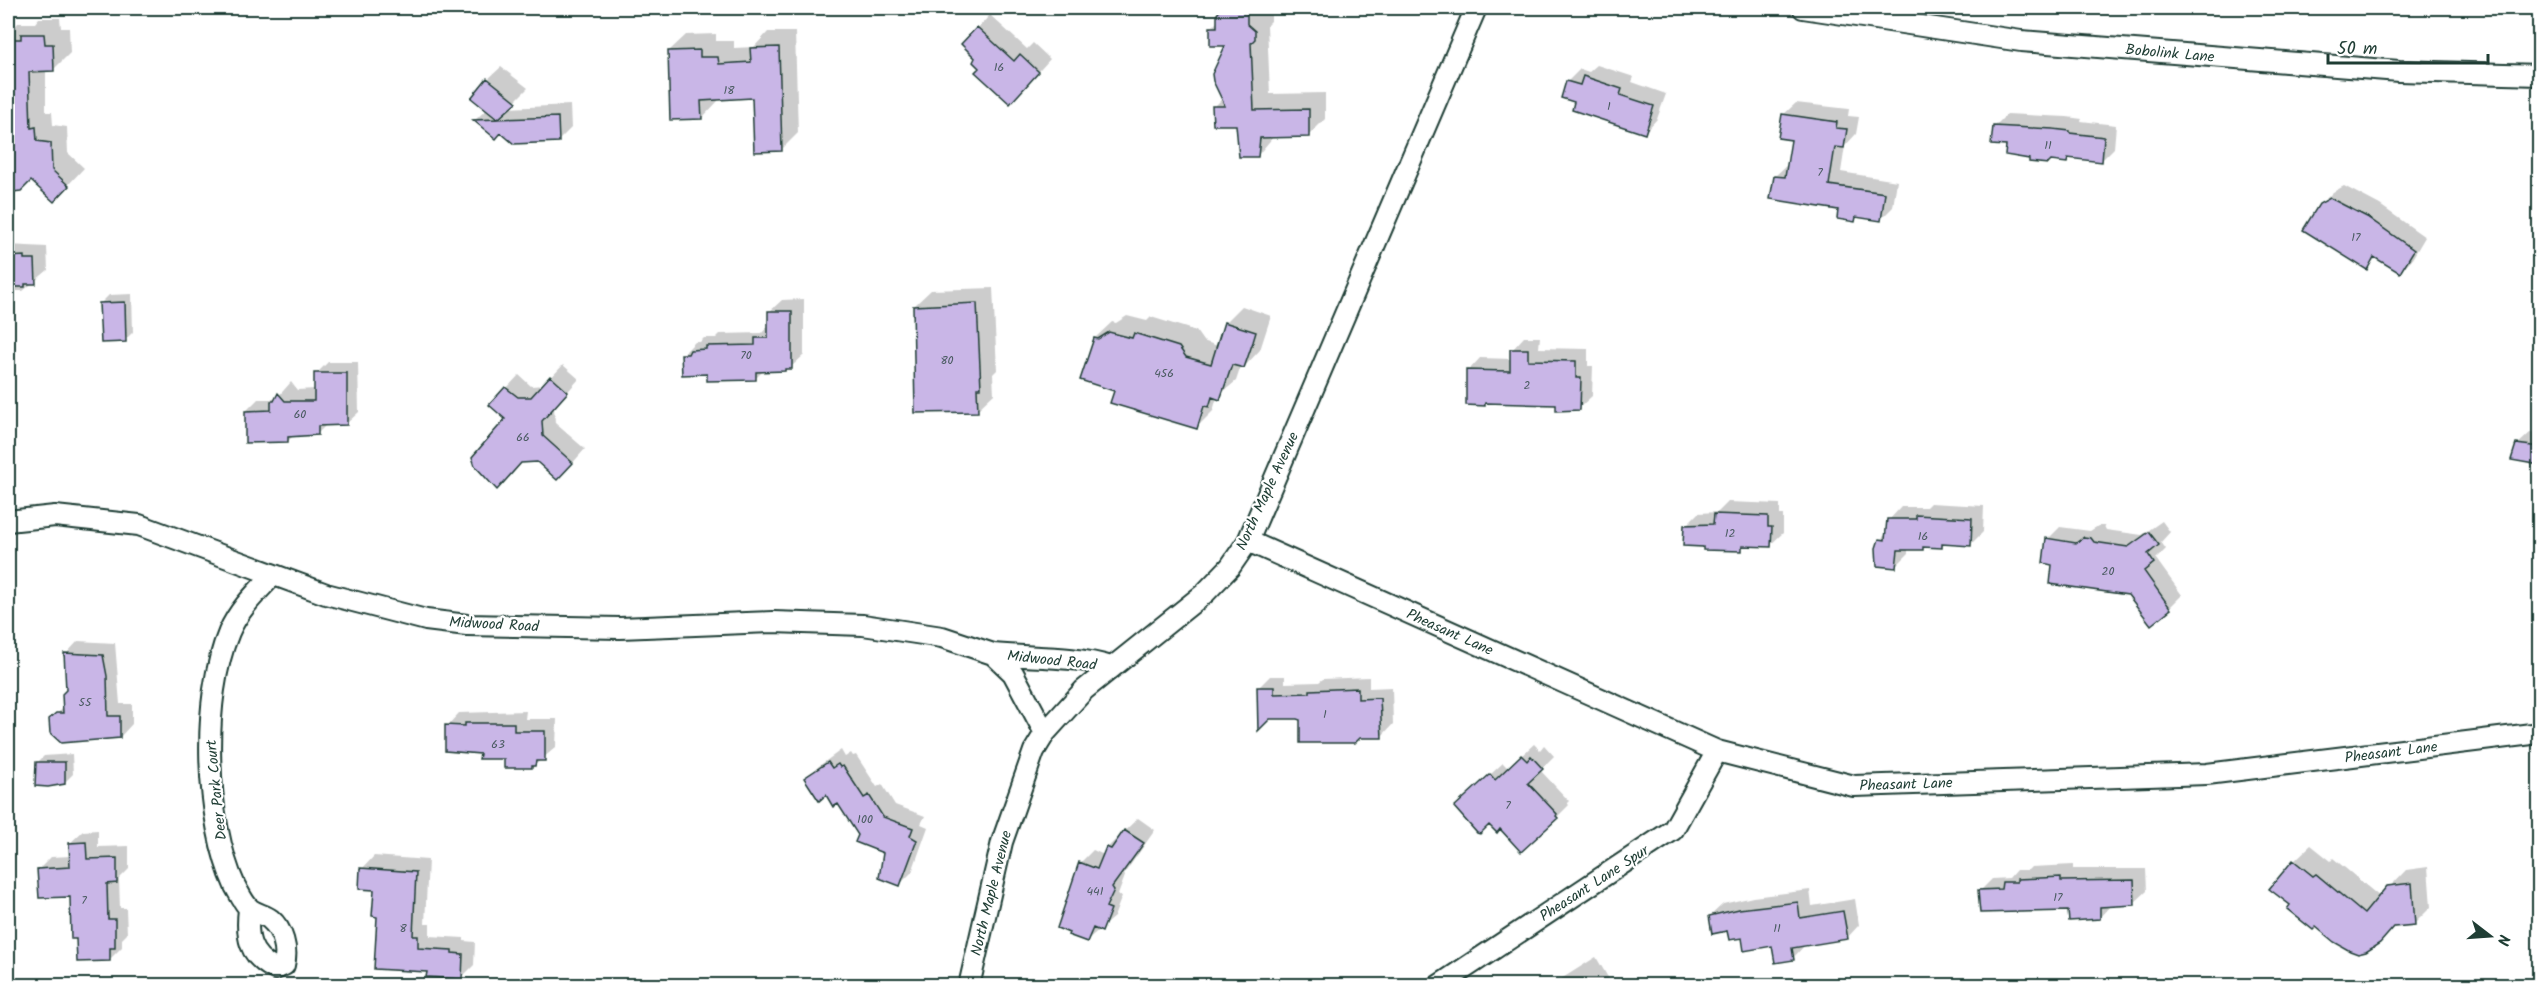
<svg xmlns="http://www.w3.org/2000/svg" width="2547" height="993" font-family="Kalam,sans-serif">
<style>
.shadow{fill:#0003}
.building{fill:#c9b6e7;stroke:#1f3d34;stroke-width:1.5}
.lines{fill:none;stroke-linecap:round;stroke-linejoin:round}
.street-casing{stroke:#1f3d34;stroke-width:24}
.street{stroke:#fff;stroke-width:20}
.labels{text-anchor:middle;stroke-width:4.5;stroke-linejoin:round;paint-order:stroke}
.number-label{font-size:12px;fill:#4a5b61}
.street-label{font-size:15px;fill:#1f3d34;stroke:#fff}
</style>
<rect width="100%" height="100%" fill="#fff"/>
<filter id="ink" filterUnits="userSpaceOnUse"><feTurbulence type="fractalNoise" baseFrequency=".0167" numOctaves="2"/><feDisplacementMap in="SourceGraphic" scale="12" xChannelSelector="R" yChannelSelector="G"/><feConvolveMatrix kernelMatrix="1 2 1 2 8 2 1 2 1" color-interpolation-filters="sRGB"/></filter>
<g filter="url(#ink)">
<!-- shadow -->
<path class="shadow" d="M1222 8H1264L1271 15V21L1267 25 1270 94 1325 93V119L1309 135 1274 136 1258 155 1238 123 1214 107 1223 98 1228 44 1211 28 1218 21Z
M990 15 1027 49 1033 43 1050 59 1022 90 981 68 977 58 963 44Z
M39 18H60L61 28H69L70 53 54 69 46 70V112H52L53 125 67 127 68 153 84 168 54 200 31 179 14 191 8 201V30H12L18 23H35Z
M768 32H795L798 133 781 150 754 96 718 99V101L702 118 669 51 686 35 716 34V41H734V48L754 47Z
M1597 65 1634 77 1632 82 1666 94 1657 119 1645 132 1576 101 1567 82 1580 69 1589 72Z
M501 67 528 88 508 108 570 105 571 128 558 141 501 132 475 120 487 109 488 79Z
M1796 103 1849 109 1848 116 1859 117 1856 134 1845 146 1841 172 1897 181 1893 207 1881 219 1859 216 1855 220 1840 209 1775 176 1788 164 1793 138 1783 115Z
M2007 114 2067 117 2082 119 2081 121 2116 125 2114 148 2102 160 2071 157 2066 161 2031 157 2008 145 1995 126Z
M2344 186 2380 205 2425 237 2412 259 2400 271 2377 257 2366 268 2320 205 2333 192Z
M8 245 47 247 48 270 23 291H8Z
M993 288 997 370 993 374 994 394 977 410 914 306 931 290Z
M132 294 133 332 125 340 101 303 109 295Z
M804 299V355L791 367 764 370 756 378 709 372 683 354 695 342H700L704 338H716L720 334 762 333 768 326 769 312 782 300Z
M1242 306 1271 316 1260 350 1244 367 1241 366 1236 381 1217 397 1213 411 1197 427 1116 390 1095 338 1112 322 1116 323 1127 316 1147 321 1151 317 1196 331 1203 341 1218 346 1225 323Z
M1524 337H1540L1539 348 1588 349V366H1593L1592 396 1579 408 1557 404 1487 402 1484 404 1468 371 1480 358 1512 359V350Z
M328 362H358L359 412 346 424H327L318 433 294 435 288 441 246 411 258 399H276L291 382 297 390 315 389 316 374Z
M563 365 579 379 554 407 555 423 585 449 570 466 491 405 519 375 531 386 544 385Z
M2530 433 2540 434V463L2517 445Z
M1728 502 1780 504V515H1783V533L1770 545H1746L1741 549 1686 525 1698 513 1718 512Z
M1930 503 1984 506 1983 532 1970 545 1945 543 1942 547 1926 545 1922 549H1908V554L1895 567 1880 540 1887 533 1889 520 1901 507H1926Z
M2162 521 2170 532 2161 542 2166 549 2156 559 2182 595 2170 607 2053 563 2048 539 2060 527 2090 531 2098 526H2104L2106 530 2142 535Z
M78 641 115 643 120 704H132V724L120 737 51 720 64 707 67 690 66 654Z
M1270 676H1285V683L1319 682 1323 679 1369 677V688L1392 687 1393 724 1382 736 1301 719 1258 688Z
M526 711 525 719H557L556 747 535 765 481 752 447 726 459 713Z
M1534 744 1540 750 1544 745 1554 756 1540 770 1569 801 1567 803 1569 805 1557 817 1468 795 1503 763 1508 768Z
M841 750 845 757 851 753 853 756 856 755 877 787 882 784 895 805 925 816 921 824 928 827 912 872 900 884 885 852 859 835 838 802 806 779 819 766Z
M72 754 73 774 64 783 36 764 44 756Z
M1138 818 1155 830 1124 874 1125 876 1118 895 1122 896 1114 917 1087 940 1059 927 1081 862 1093 850 1104 855 1107 848Z
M98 830V847L129 846V869L119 879 120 908H126L127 934 122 939V947L110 959 71 895 39 869 51 857 71 856 70 843 83 831Z
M2311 845 2331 861 2333 858 2380 897 2406 870 2428 867 2431 907 2415 923 2292 905 2294 861Z
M374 856 428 860 425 924H430V936L464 938V941L475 942 474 965 461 978 428 970 379 915 375 889 362 869Z
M2073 865V869H2146L2147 891 2134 903 2112 905 2100 918 1980 891 1992 879 2009 878 2016 870H2028L2031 867Z
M1810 890 1812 906 1855 899 1859 925 1847 938 1805 945 1793 958 1773 945 1729 930 1710 916 1723 904 1753 897Z
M1596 957 1613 986H1550Z"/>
<!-- building -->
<path class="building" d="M1222 8H1247V24L1255 31V39L1251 43 1254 110 1309 109V137L1260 138 1258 157H1239L1236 125H1213L1212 106H1225L1213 81 1212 74 1225 46H1210V27H1217V14Z
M977 27 1014 61 1020 54 1039 72 1010 104 975 72 979 68 973 62 975 58 961 44Z
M21 34H44L45 44H53L54 71 29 72 31 128 36 127 37 141 51 143 52 170 69 186 54 202 31 181 21 191 13 192 8 186V39H21Z
M779 47 782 151 754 152 752 98 701 101 702 119 670 120 668 51 700 50V57H718L719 64 751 62 750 48Z
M1583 76 1622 89 1620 95 1654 106 1645 134 1572 110 1574 102 1561 98 1566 81 1580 85Z
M487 78 517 102 498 119 558 117 559 142 514 144 501 133 496 139 473 120 497 119 471 98Z
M1782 114 1837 122 1836 128 1847 129 1844 148 1835 147 1829 185 1885 193 1881 221 1856 217 1855 222 1837 219 1838 210 1770 199 1774 176 1785 177 1791 140 1778 138Z
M1993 126 2053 129 2070 131V133L2104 137 2102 162 2068 158 2067 163 2051 161 2048 164 2029 162V159L2005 155 2006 146 1991 145Z
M2330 198 2367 217 2414 250 2400 273 2374 257 2367 270 2303 230 2319 204Z
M24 256V259H35L36 284H25V287H8V257Z
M125 302 126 342 101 343 99 303Z
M977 303 981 388H977L978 412 915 413 913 306Z
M768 311H792V369H785V371L756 372V380L707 381V374L682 375 681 354H688L690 350 706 349V346L755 345V338H768Z
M1224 322 1256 332 1253 342 1244 368 1232 365 1220 400 1212 397 1209 407 1204 406 1197 429 1110 403 1114 391 1080 380 1094 338 1098 339 1109 332 1132 338 1134 333 1179 347 1186 357 1211 364Z
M1510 349H1528V360L1576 361V378H1581L1580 410 1556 411V405L1485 403V406L1466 405V370L1510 371Z
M314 373H347V425L318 426V435L288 437V442L245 443V411L271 410V401H274L278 393 285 401H314Z
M550 376 568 392 542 421 543 436 573 463 557 480 537 462 521 463 497 490 475 466 472 457 505 419 489 405 505 387 518 397H531Z
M2516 444 2540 447V465L2511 460Z
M1714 514 1768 516V527H1772L1771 547 1742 546V551L1703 550V547L1683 546 1684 525 1713 524Z
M1916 515 1972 518 1971 546 1942 544V548L1923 547V550H1898L1896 568 1877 566 1876 548 1879 539 1885 540 1887 519H1916Z
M2149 532 2159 545 2148 554 2154 563 2144 571 2171 609 2151 625 2128 595 2050 584 2052 565 2043 563 2046 538 2076 543 2084 537 2091 538 2094 542 2128 547Z
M64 653 103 655 107 676 108 716H120V738L61 743 50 733 49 719 56 713H63L62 694 66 690Z
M1257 687H1274V694L1310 693V690L1358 688V699L1380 698 1382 738H1360L1355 743H1300V720L1297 719H1270L1258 731Z
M465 723H514V731H545V761H536L535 766H532V768H504V759H479L480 754 445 751V725L465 726Z
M1521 755 1527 761 1531 756 1543 769 1528 783 1557 814 1556 816 1558 818 1521 852 1500 829 1497 833 1489 825 1480 834 1477 833 1454 807 1490 774 1495 780Z
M36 762H65V784L48 787 35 786Z
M828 762 832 768 838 764 840 767 843 766 864 798 869 795 883 817 913 828 910 836 917 840 900 886 879 878 883 853 855 842 858 835 838 804 833 807 826 795 819 801 804 778Z
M1124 830 1144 843 1112 887 1114 890 1106 907 1111 909 1102 932 1093 928 1087 942 1068 935 1069 933 1057 928 1079 862 1097 869 1106 847 1111 849Z
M86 842 87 859 117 858V883L107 884 108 919H115V948H110V961L77 962 76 939H71L70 897 39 898 37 869 70 867 69 843Z
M2293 860 2313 876 2316 874 2364 914 2387 886 2412 883 2415 925 2394 927 2380 943 2366 952 2358 954 2350 951 2334 942 2316 927 2313 930 2287 909 2290 905 2269 889Z
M360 868 416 872 413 936H418V948L452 950V953L463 954 462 979 426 977 427 972 374 969 377 917 372 916 374 890 359 889Z
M2061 877V881L2134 880 2135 905 2100 907V919L2069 921 2068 911 1980 913 1978 890 2001 889 2002 882H2017V879Z
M1798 902 1800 918 1843 911 1848 939 1792 948 1794 960 1775 963 1772 946 1744 951 1742 938 1729 940 1727 931 1712 934 1709 916 1739 909Z"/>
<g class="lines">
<!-- street casing -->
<g class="street-casing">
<path id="street" d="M1803 8 2021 41 2399 71 2540 75
M8 521 55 516 139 525 326 594 426 620 467 625 620 628 773 622 863 625 942 637 993 654 1013 673 1045 733
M1248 541 1717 751 1854 786 2207 774 2540 733
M993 654C1032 658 1074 655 1111 667
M249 909C246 935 248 956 275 969L284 965C288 949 283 930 270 919 265 915 256 914 250 909 244 904 239 893 235 886 205 821 201 698 229 632 239 609 256 593 273 575
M969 986 1002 842 1034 751 1045 733 1084 690 1205 593 1230 567 1248 541 1476 8
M1438 986 1673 830 1717 751"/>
</g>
<!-- street -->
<use href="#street" class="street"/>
</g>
</g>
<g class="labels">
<!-- number labels -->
<g class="number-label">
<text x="999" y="71">16</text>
<text x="729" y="94">18</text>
<text x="1609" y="110">1</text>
<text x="2048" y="149">11</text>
<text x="1820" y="176">7</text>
<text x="2356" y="241">17</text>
<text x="746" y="359">70</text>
<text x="947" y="364">80</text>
<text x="1164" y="377">456</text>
<text x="1527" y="389">2</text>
<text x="300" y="418">60</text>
<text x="523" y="441">66</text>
<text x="1730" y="537">12</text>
<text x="1923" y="540">16</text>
<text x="2108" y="575">20</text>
<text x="85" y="706">55</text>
<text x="1325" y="718">1</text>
<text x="498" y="748">63</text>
<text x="1508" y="809">7</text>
<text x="865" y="823">100</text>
<text x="1095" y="895">441</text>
<text x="2058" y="901">17</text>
<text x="84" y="904">7</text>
<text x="403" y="932">8</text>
<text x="1777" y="932">11</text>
</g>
<!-- street labels -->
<g class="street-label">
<text transform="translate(2170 53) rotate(5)" y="5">Bobolink Lane</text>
<text transform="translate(1267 491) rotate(-65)" y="5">North Maple Avenue</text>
<text transform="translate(494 624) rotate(3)" y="5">Midwood Road</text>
<text transform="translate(1450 632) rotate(24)" y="5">Pheasant Lane</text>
<text transform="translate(1052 660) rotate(6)" y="5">Midwood Road</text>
<text transform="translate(2391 752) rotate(-7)" y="5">Pheasant Lane</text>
<text transform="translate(1906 784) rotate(-2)" y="5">Pheasant Lane</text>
<text transform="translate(216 790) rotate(-96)" y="5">Deer Park Court</text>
<text transform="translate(1594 883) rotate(-33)" y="5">Pheasant Lane Spur</text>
<text transform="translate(991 893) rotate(-76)" y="5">North Maple Avenue</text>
</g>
</g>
<!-- margin -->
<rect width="2547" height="993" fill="none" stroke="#fff" stroke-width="30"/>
<rect x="15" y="15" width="2517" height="963" fill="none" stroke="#1f3d34" stroke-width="2" filter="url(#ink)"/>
<!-- north arrow -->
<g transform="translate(2490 936) rotate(107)" stroke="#ffffff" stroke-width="4.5" paint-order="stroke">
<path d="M0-4.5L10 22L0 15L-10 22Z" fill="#1f3d34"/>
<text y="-9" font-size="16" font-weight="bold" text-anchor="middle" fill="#1f3d34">N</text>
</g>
<!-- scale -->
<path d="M2328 54v9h160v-9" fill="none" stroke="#1f3d34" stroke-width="3"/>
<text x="2337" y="54" font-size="18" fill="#1f3d34" stroke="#ffffff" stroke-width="4.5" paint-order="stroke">50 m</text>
</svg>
